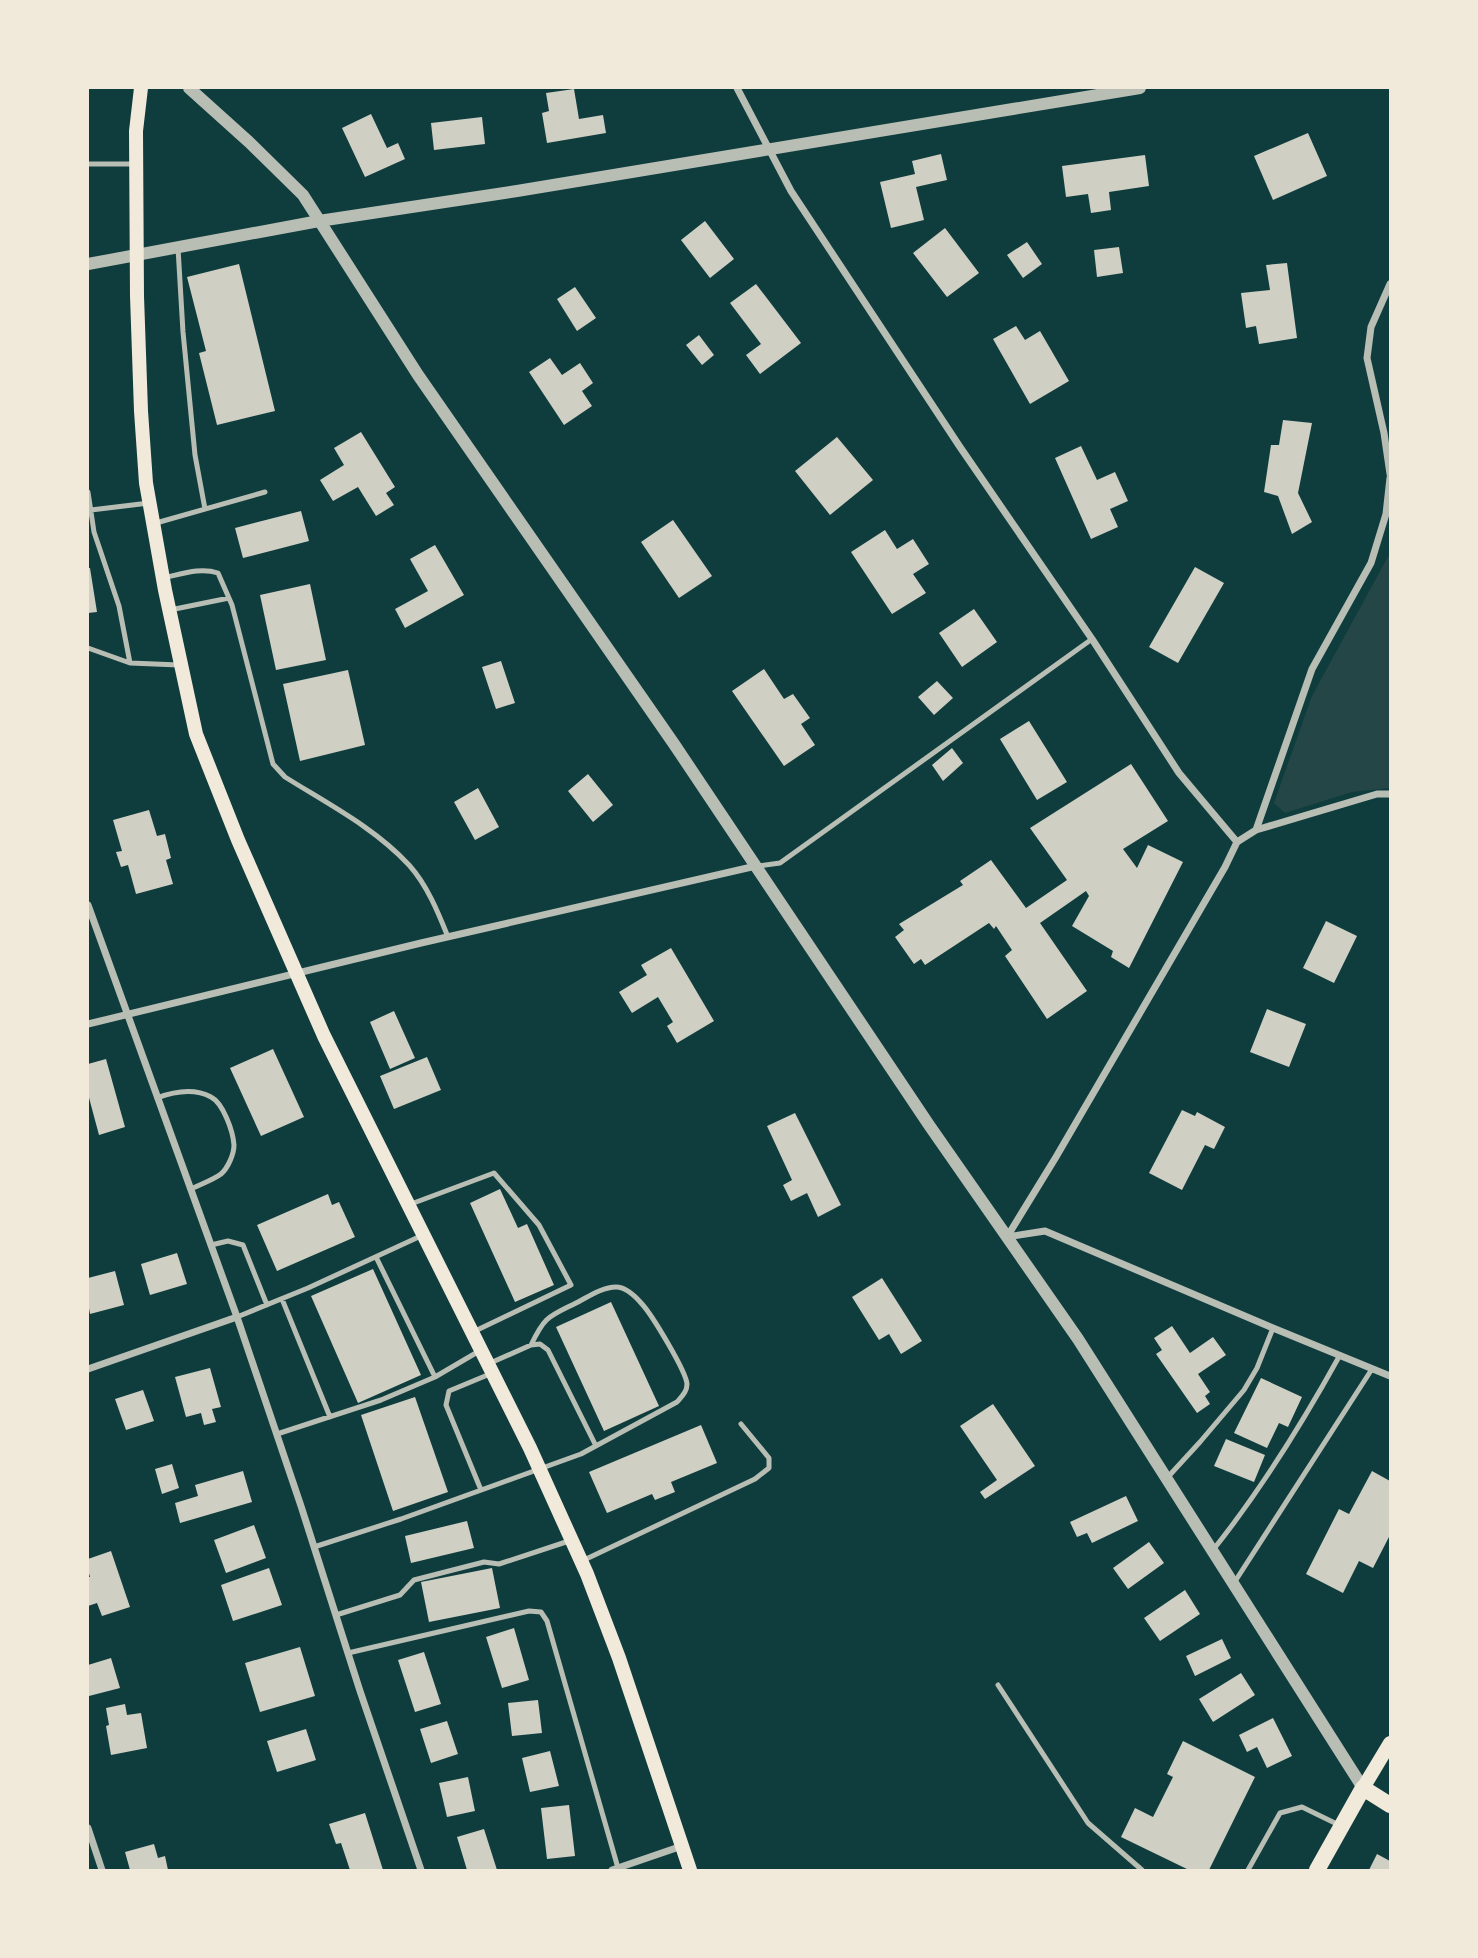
<svg xmlns="http://www.w3.org/2000/svg" width="1478" height="1958" font-family="Commissioner,sans-serif">
<style>
.green{fill:#244646}
.building{fill:#cfcfc3}
.lines{fill:none;stroke-linecap:round;stroke-linejoin:round}
.service{stroke:#b8beb3;stroke-width:5}
.minor{stroke:#b8beb3;stroke-width:7}
.tertiary{stroke:#b8beb3;stroke-width:12}
.secondary{stroke:#f1e9da;stroke-width:14}
.primary{stroke:#f1e9da;stroke-width:16}
</style>
<rect width="100%" height="100%" fill="#0f3d3e"/>
<!-- green -->
<path class="green" d="M1390 553V788L1352 792 1285 813 1274 803 1312 696Z"/>
<!-- building -->
<path class="building" d="M574 89 579 119 603 115 606 133 547 143 542 113 549 111 546 93Z
M371 114 387 148 398 143 405 159 365 177 342 128Z
M482 117 485 144 434 150 431 123Z
M1308 133 1327 176 1273 200 1254 156Z
M941 154 947 180 916 187 924 220 891 228 880 182 915 174 912 161Z
M1145 155 1149 186 1109 192 1111 210 1091 213 1088 194 1066 197 1062 166Z
M705 221 734 259 710 278 681 240Z
M945 228 979 273 947 297 913 253Z
M1027 242 1042 264 1023 278 1007 255Z
M1119 247 1123 273 1097 277 1094 250Z
M1287 263 1297 338 1259 344 1256 326 1246 328 1241 293 1270 290 1266 265Z
M239 264 275 411 217 425 199 353 206 351 187 277Z
M756 284 801 343 760 374 746 355 761 344 730 303Z
M575 287 596 318 577 331 557 299Z
M1016 326 1025 340 1040 331 1069 381 1030 404 993 339Z
M699 335 714 355 702 365 686 345Z
M550 358 562 375 580 363 593 383 582 391 592 406 564 425 529 372Z
M1283 420 1312 423 1298 493 1312 522 1292 534 1278 496 1264 492 1271 445H1279Z
M361 432 395 487 386 493 394 505 376 516 358 487 333 501 320 480 344 465 334 448Z
M837 437 873 480 830 515 795 471Z
M1081 446 1097 480 1115 472 1128 501 1110 509 1118 527 1091 539 1055 458Z
M301 511 309 541 243 558 235 528Z
M673 520 712 576 679 598 641 542Z
M885 530 897 549 913 539 929 564 913 574 926 593 892 614 851 552Z
M435 545 464 595 405 628 395 609 428 591 410 559Z
M1195 567 1224 583 1178 663 1149 647Z
M88 568H90L97 612 88 613Z
M310 584 326 660 276 670 260 595Z
M974 609 997 642 962 667 939 633Z
M501 661 515 703 496 709 482 667Z
M764 669 784 699 793 694 810 718 801 724 815 745 784 766 732 691Z
M348 670 365 745 300 761 283 684Z
M937 681 953 698 934 715 918 697Z
M1029 721 1067 782 1037 800 1000 739Z
M952 748 963 763 943 781 932 765Z
M1131 764 1168 821 1123 849 1137 868 1148 845 1183 862 1129 968 1111 957 1113 951 1072 926 1089 896 1086 891 1040 923 1087 991 1047 1019 1005 956 1012 950 996 926 994 929 989 923 925 965 921 959 914 964 895 937 904 930 899 924 963 885 960 881 991 860 1026 908 1067 880 1030 828Z
M588 774 613 805 593 822 568 791Z
M478 788 499 827 475 840 454 802Z
M149 810 157 836 165 834 171 858 166 860 173 884 136 894 128 865 121 867 116 852 122 851 113 820Z
M1326 921 1357 936 1334 983 1303 968Z
M671 948 714 1021 677 1043 667 1026 673 1022 658 997 632 1013 619 992 647 975 641 965Z
M1267 1009 1306 1024 1289 1067 1250 1052Z
M394 1011 415 1058 390 1069 370 1022Z
M273 1049 304 1117 261 1136 230 1068Z
M427 1057 441 1090 394 1109 380 1076Z
M106 1059 125 1127 99 1135 88 1094V1064Z
M1182 1110 1195 1116 1197 1112 1225 1127 1214 1149 1205 1145 1182 1190 1149 1173Z
M795 1113 841 1205 818 1217 807 1193 791 1201 783 1185 792 1180 767 1126Z
M500 1189 518 1228 527 1224 554 1285 515 1302 470 1203Z
M328 1194 332 1205 339 1202 355 1237 277 1271 257 1225Z
M177 1253 187 1284 150 1295 141 1264Z
M373 1269 421 1375 358 1403 311 1296Z
M115 1271 124 1305 90 1314 88 1303V1278Z
M882 1278 922 1341 901 1354 889 1334 879 1340 852 1297Z
M611 1302 659 1406 604 1431 556 1327Z
M1172 1326 1190 1353 1213 1337 1226 1355 1198 1374 1210 1392 1205 1396 1210 1404 1197 1413 1156 1354 1162 1350 1154 1338Z
M210 1368 221 1407 212 1409 216 1422 204 1425 201 1413 186 1417 175 1377Z
M1261 1378 1302 1397 1288 1427 1279 1423 1267 1448 1234 1433Z
M143 1390 154 1421 126 1430 115 1399Z
M415 1397 448 1492 393 1511 361 1415Z
M993 1404 1035 1466 985 1499 980 1492 997 1480 960 1426Z
M701 1425 717 1463 671 1482 675 1492 655 1500 652 1494 607 1513 589 1472Z
M1226 1439 1265 1455 1254 1482 1214 1466Z
M172 1464 179 1488 162 1494 155 1469Z
M243 1471 252 1502 180 1523 175 1503 198 1496 195 1485Z
M1372 1471 1390 1481V1535L1373 1568 1359 1561 1343 1593 1306 1574 1339 1509 1349 1514Z
M1126 1496 1138 1521 1092 1543 1087 1533 1077 1537 1070 1522Z
M467 1521 474 1548 411 1563 405 1536Z
M254 1525 266 1558 226 1573 214 1540Z
M1149 1542 1164 1563 1128 1589 1113 1568Z
M111 1551 130 1607 102 1616 97 1603 88 1606V1577H90L88 1570V1559Z
M269 1568 282 1605 233 1621 221 1585Z
M492 1568 500 1608 429 1622 421 1582Z
M1185 1590 1200 1614 1160 1641 1144 1618Z
M514 1628 529 1680 502 1688 486 1637Z
M1222 1639 1231 1658 1195 1676 1186 1656Z
M300 1647 315 1696 260 1712 245 1663Z
M424 1652 441 1704 415 1712 398 1660Z
M111 1658 120 1688 89 1696 88 1665Z
M1241 1673 1255 1695 1213 1722 1199 1699Z
M538 1700 542 1733 512 1736 508 1703Z
M125 1704 127 1715 141 1713 147 1748 111 1755 106 1726 109 1725 106 1708Z
M1273 1718 1292 1756 1267 1768 1257 1747 1247 1752 1239 1735Z
M447 1721 458 1754 431 1763 420 1729Z
M306 1729 316 1760 277 1772 267 1741Z
M1183 1741 1255 1777 1209 1870H1189L1121 1837 1135 1808 1153 1817 1173 1777 1167 1774Z
M550 1751 559 1786 530 1792 522 1758Z
M468 1777 475 1811 447 1817 439 1783Z
M569 1805 575 1856 547 1859 541 1808Z
M365 1813 383 1870H350L341 1843 336 1844 329 1824Z
M484 1829 497 1870H467L457 1837Z
M154 1844 158 1858 165 1856 168 1870H130L125 1852Z
M1377 1854 1390 1861V1870H1369Z"/>
<g class="lines">
<!-- service -->
<path class="service" d="M88 164H133
M178 248 183 332 195 455 205 509
M88 492 94 532 119 606 130 663 88 648
M91 510 149 503
M156 523 265 492
M163 578C182 574 200 567 218 573L232 605 273 764 285 777C328 804 375 828 409 865 427 885 438 912 448 937
M170 610 229 598
M130 663 179 665
M758 866 780 863 1092 639
M157 1098C173 1092 194 1088 211 1097 223 1103 233 1131 234 1145 234 1154 228 1168 221 1174 213 1180 201 1184 191 1189
M411 1204 494 1173 539 1225 571 1285 473 1332
M211 1245 228 1241 243 1245 267 1305
M376 1257 435 1377
M282 1299 330 1417
M237 1317 308 1288 423 1235
M488 1364 531 1345 540 1344 548 1350 596 1446
M277 1434 381 1400 435 1377 481 1350
M1167 1478 1200 1442 1244 1390 1257 1368 1273 1328
M481 1490 446 1405 449 1391 490 1374
M314 1547 401 1519 581 1454 677 1402C682 1396 687 1392 687 1384 686 1371 652 1315 642 1304 636 1297 626 1287 616 1287 602 1287 588 1297 576 1303 548 1317 545 1316 531 1345
M1213 1550C1261 1490 1303 1422 1340 1355
M584 1560 755 1479 769 1468V1458L741 1424
M1234 1583 1372 1369
M336 1615 400 1595 414 1580 484 1562 499 1564 569 1541
M348 1653 529 1611 541 1612 547 1621 618 1868
M998 1685 1088 1823 1142 1870
M1248 1870 1280 1813 1302 1807 1339 1825"/>
<!-- minor -->
<path class="minor" d="M737 88 791 191 960 447 1092 639 1179 773 1237 842
M1390 284 1371 327 1367 358 1384 433 1390 474
M1256 830 1312 669 1371 563 1386 514 1390 478
M1237 842 1256 830 1377 794H1390
M88 905 237 1317 301 1506 360 1691 421 1870
M88 1024 421 943 756 866
M1007 1237 1056 1157 1225 867 1237 842
M1007 1237 1045 1231 1273 1328 1390 1376
M88 1369 237 1317
M88 1828 102 1870
M612 1870 682 1846"/>
<!-- tertiary -->
<path class="tertiary" d="M189 88 249 142 303 195 418 375 674 744 929 1125 1078 1339 1363 1788
M88 264 319 221 517 191 1140 88"/>
<!-- secondary -->
<path class="secondary" d="M141 88 136 131 137 296 141 411 146 483 165 590 196 734 238 840 324 1036 530 1448 587 1574 619 1658 690 1870
M1363 1788 1390 1743"/>
<!-- primary -->
<path class="primary" d="M1317 1870 1363 1788 1390 1805"/>
</g>
<!-- border -->
<rect width="1478" height="1958" fill="none" stroke="#f1e9da" stroke-width="178"/>
</svg>
